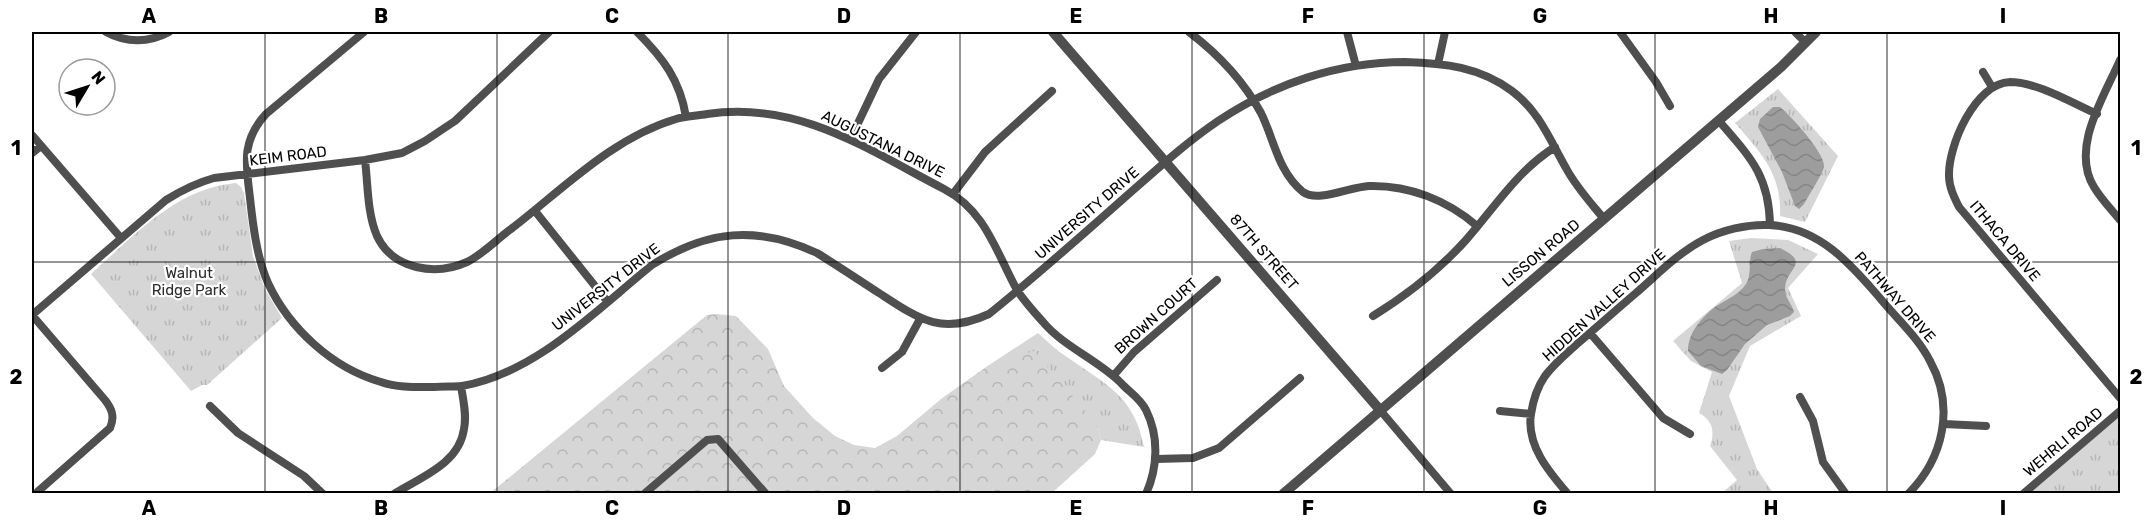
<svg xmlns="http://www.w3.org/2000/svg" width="2152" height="525" font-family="Rubik,sans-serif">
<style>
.grass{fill:url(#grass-tufts)}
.forest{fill:url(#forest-crowns)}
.garden{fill:#d6d6d6}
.water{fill:url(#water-waves)}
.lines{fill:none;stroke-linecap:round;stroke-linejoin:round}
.minor{stroke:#4f4f4f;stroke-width:8}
.tertiary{stroke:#4f4f4f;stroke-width:10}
.grid{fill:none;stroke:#000;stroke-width:1.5;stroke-opacity:0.55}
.labels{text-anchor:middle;stroke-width:4.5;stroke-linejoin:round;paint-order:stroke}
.street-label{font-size:15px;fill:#000;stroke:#fff}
.park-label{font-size:15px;fill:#2d2d2d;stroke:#fff}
.neatline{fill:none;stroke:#000;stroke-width:2}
.grid-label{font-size:20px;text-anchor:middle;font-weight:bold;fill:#000}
</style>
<defs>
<pattern id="grass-tufts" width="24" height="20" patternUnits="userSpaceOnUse" patternTransform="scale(1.5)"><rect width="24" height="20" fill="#d6d6d6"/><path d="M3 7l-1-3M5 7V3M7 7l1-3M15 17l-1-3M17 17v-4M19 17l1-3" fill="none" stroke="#b6b6b6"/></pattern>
<pattern id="forest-crowns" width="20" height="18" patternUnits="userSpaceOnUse" patternTransform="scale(1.5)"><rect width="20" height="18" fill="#d6d6d6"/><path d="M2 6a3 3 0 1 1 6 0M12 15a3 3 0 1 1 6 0" fill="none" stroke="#b6b6b6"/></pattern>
<pattern id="water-waves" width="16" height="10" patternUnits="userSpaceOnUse" patternTransform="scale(1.5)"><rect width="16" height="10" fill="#9d9d9d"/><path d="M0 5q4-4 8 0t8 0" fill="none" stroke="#858585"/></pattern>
</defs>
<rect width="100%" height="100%" fill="#fff"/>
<!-- grass -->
<path class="grass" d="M1778 89 1838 156 1805 222 1780 216C1782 174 1761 153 1735 123Z
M236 183 241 187 244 193 253 256 265 289 282 318 207 385H202L191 391 91 274C134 236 176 188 236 183Z
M1751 238 1788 240 1818 254 1788 288 1801 316 1750 346 1729 396 1757 469 1773 493H1722L1737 480 1710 446C1715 431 1713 421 1699 413L1712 372 1691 361 1673 341 1742 283 1729 241Z
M1038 333C1047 341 1056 350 1067 357 1106 385 1134 395 1144 447L1101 440 1098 426 986 367Z
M2120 411V493H2023Z"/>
<!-- forest -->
<path class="forest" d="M716 314 736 316 768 349 784 386 813 418 835 436 854 445 875 448 897 436 941 399 986 367 1034 351 1098 426 1101 440 1095 454 1052 493 489 494 707 315Z"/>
<!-- garden -->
<path class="garden" d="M189 235 205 254 180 275 164 257Z"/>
<!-- water -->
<path class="water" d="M1773 107H1780C1790 115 1826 154 1824 167 1823 173 1808 197 1804 204L1799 209 1795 206 1782 172 1758 127 1760 119Z
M1780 248C1813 264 1784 268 1785 290 1785 298 1792 304 1794 312L1790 316 1767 325 1745 344 1727 370 1722 374 1701 366 1688 351C1688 333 1701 318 1715 307 1725 300 1739 295 1746 284 1752 275 1748 261 1752 252L1763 249Z"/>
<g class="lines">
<!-- minor -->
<path class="minor" d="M106 32C126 43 149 43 169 32
M364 32 266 114C241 141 246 164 250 198 253 226 257 258 268 283 289 328 332 368 381 382 398 388 417 387 435 387 444 386 453 387 462 386 536 373 595 311 652 265 707 230 757 225 817 253 838 266 859 280 879 293 919 319 941 336 989 314 1035 277 1079 238 1123 199 1154 172 1184 144 1218 121 1273 84 1338 62 1405 62 1444 63 1480 67 1512 91 1539 111 1550 140 1566 168 1576 187 1591 203 1604 219
M637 32C663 58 680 80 686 117
M1189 32C1218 54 1243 80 1261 113 1274 139 1278 172 1303 192 1318 203 1349 187 1369 186 1409 185 1447 200 1477 226
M1347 32 1356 66
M1620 32 1656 82 1670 106
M1795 32 1806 43
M2120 60C2104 97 2070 148 2094 187 2101 199 2112 210 2120 220
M1438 64 1445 32
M1983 72 1992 87
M2097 114C2072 103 2037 82 2010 82 1975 83 1948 146 1949 176 1949 187 1954 197 1959 207L2120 398
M1719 121C1750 157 1769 175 1770 225
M32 135 121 238
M850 140 879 79 916 32
M32 153 41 146
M365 160C368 184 367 213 377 236 393 270 436 276 467 262 482 255 497 239 511 229 562 190 612 138 676 119 685 116 697 116 707 114 799 101 865 148 944 189 986 211 996 252 1017 290 1024 301 1034 312 1043 322 1064 347 1098 360 1121 383 1129 392 1140 398 1146 410 1159 436 1158 467 1146 494
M953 194 985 152 1052 91
M535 211 607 301
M32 315 166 200C182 190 196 183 214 178L365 160 402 153 425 141 455 121 549 32
M32 315 105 400C112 409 115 417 110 428L35 494
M1373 316C1407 295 1439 270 1466 240 1495 207 1517 171 1555 147
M1590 333 1663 418 1690 434
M882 368 902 352 920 319
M1114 375 1134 352 1217 280
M1800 397 1813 421 1823 462 1846 494
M210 406 238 433 304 476 323 494
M1380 410 1451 494
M1500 411 1531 414
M1944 424 1986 426
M1156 459 1193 458 1219 448 1300 378
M394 494C421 477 459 464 464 429 467 415 463 399 461 386
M644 494 707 440 718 439 766 494
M1568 494C1549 472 1526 445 1531 414 1533 401 1538 386 1545 376 1554 364 1566 354 1577 344 1597 327 1616 310 1636 293 1657 275 1678 253 1703 240 1722 230 1747 224 1769 225 1818 227 1850 263 1879 297 1896 318 1918 337 1930 361 1955 406 1944 458 1908 494
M2023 494 2120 411"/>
<!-- tertiary -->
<path class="tertiary" d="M1053 32 1380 410
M1283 494 1781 67 1816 32"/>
</g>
<!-- grid -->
<path class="grid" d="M265 32V494M497 32V494M728 32V494M960 32V494M1192 32V494M1424 32V494M1655 32V494M1887 32V494M32 262H2120"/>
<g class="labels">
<!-- street labels -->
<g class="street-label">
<text transform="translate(883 144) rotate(26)" y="5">AUGUSTANA DRIVE</text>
<text transform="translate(288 156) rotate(-7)" y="5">KEIM ROAD</text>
<text transform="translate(1087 213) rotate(-41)" y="5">UNIVERSITY DRIVE</text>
<text transform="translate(2005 241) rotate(50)" y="5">ITHACA DRIVE</text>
<text transform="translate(1264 252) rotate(49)" y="5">87TH STREET</text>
<text transform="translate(1541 253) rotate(-40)" y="5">LISSON ROAD</text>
<text transform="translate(606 287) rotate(-38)" y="5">UNIVERSITY DRIVE</text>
<text transform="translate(1895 297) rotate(49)" y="5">PATHWAY DRIVE</text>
<text transform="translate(1604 305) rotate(-42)" y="5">HIDDEN VALLEY DRIVE</text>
<text transform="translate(1156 316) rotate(-42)" y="5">BROWN COURT</text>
<text transform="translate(2063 442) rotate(-40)" y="5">WEHRLI ROAD</text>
</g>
<!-- park labels -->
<g class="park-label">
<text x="189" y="278">Walnut<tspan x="189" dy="17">Ridge Park</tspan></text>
</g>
</g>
<!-- border -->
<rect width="2152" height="525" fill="none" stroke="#ffffff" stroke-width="66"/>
<!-- north arrow -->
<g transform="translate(87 87) rotate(51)"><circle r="28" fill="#ffffff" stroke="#999999" stroke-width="1.5"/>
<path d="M0-4.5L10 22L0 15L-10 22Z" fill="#000000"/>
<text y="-9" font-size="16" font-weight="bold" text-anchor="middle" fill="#000000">N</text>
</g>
<rect x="33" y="33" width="2086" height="459" class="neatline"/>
<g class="grid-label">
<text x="149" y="23">A</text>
<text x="381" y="23">B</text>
<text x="612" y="23">C</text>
<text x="844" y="23">D</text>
<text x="1076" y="23">E</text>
<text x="1308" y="23">F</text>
<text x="1540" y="23">G</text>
<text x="1771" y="23">H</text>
<text x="2003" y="23">I</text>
<text x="16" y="155">1</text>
<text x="2136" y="155">1</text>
<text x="16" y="384">2</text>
<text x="2136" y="384">2</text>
<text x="149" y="515">A</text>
<text x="381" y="515">B</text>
<text x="612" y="515">C</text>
<text x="844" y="515">D</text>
<text x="1076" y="515">E</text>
<text x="1308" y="515">F</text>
<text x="1540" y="515">G</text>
<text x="1771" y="515">H</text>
<text x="2003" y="515">I</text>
</g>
</svg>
